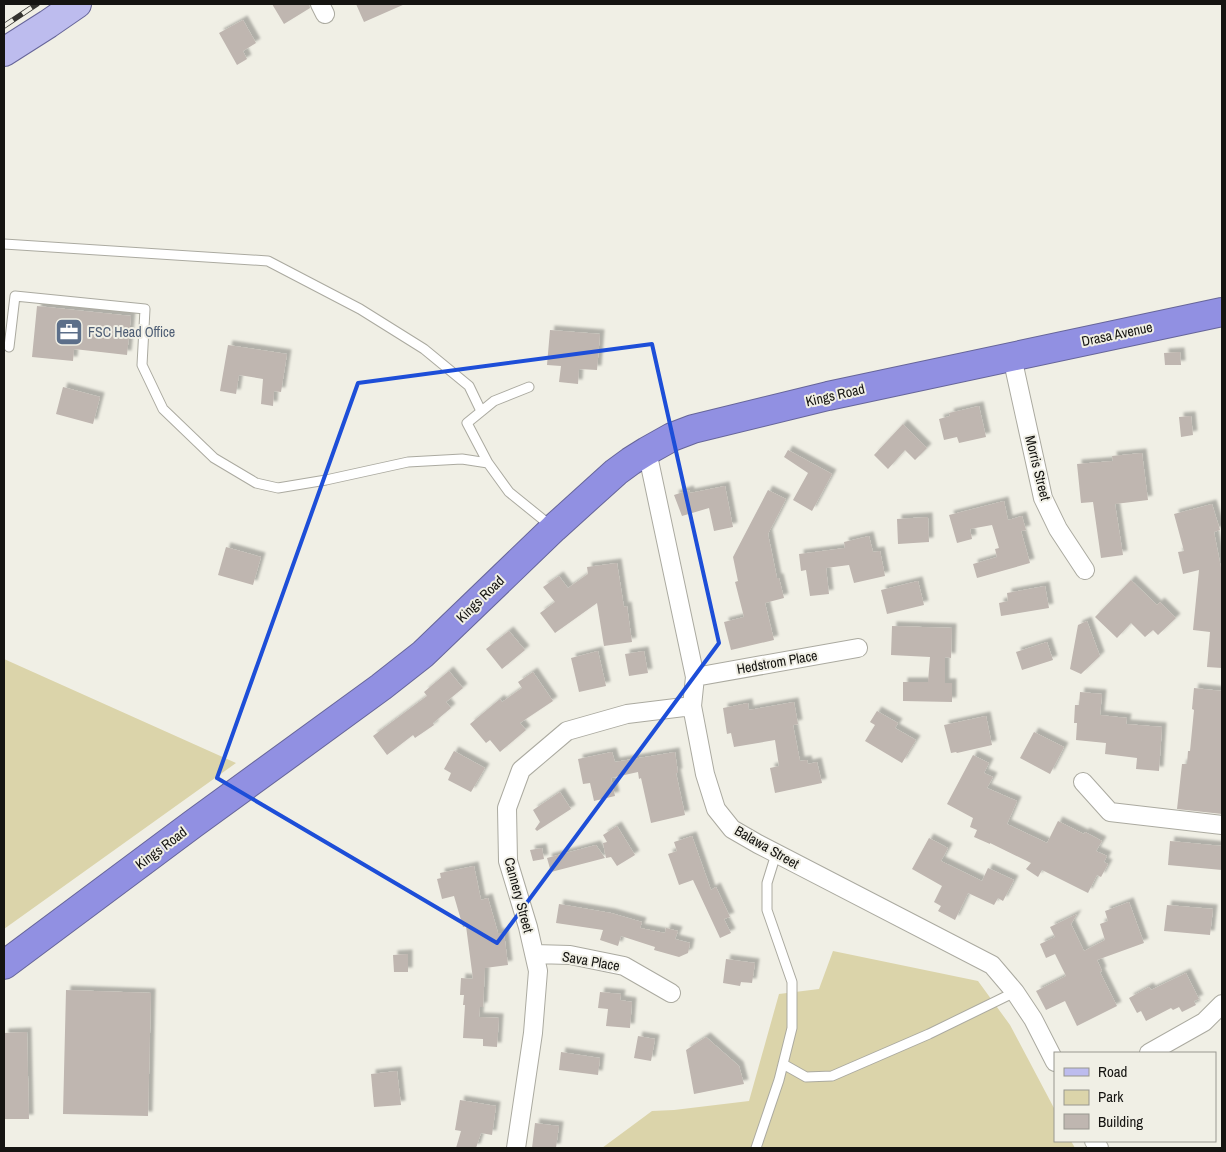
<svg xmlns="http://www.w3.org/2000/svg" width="1226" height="1152" font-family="'Archivo Narrow',sans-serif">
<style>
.green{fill:#dbd4aa}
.building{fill:#bfb6b0;filter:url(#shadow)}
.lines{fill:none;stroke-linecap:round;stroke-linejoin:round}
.lane-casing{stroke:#abaaa0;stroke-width:11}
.street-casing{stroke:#abaaa0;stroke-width:20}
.primary-casing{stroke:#666599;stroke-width:30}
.highway-casing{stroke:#666599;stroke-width:30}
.lane{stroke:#fff;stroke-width:9}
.street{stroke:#fff;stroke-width:18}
.primary{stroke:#bdbcee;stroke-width:28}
.highway{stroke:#9190e2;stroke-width:28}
.rail-casing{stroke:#34332f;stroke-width:5.5}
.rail{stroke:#f0efe5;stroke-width:4;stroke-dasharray:11;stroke-linecap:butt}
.marked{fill:none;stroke:#1d4ed8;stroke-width:4;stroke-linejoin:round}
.labels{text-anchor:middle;stroke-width:4;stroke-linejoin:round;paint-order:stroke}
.service-label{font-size:14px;fill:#4e5e75;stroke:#f0efe5;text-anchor:start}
.street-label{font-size:14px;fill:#151411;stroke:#f0efe5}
</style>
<defs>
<filter id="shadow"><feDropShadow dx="4.5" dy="-4.5" stdDeviation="1" flood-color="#0004"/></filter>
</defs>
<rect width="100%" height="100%" fill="#f0efe5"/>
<!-- green -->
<path class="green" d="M4 659 236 763 4 929Z
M833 951 978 981 1010 1025 1055 1110V1141H1071L1075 1148H602L652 1111 674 1110 749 1101 779 994 819 989Z"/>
<!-- building -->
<path class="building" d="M272 4H309L310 8 284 24Z
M356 4H405L364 22Z
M243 20 256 43 243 51 247 59 237 65 219 33Z
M37 306 131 316 127 355 74 349 73 361 32 357Z
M550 330 600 334 597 370 579 369 578 384 559 382 561 366 547 365Z
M228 345 287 354 281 392 274 391 273 406 261 404 263 379 239 375 236 394 220 391Z
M1180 352 1181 365H1165L1164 353Z
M63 387 100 397 93 424 56 414Z
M979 406 986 437 959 443 957 437 944 440 939 419 950 416 949 413Z
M1191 416 1193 435 1181 437 1179 417Z
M903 424 927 448 915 460 905 450 888 469 874 455Z
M788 450 832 474 812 511 793 500 808 473 784 457Z
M1142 453 1148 500 1115 504 1123 555 1101 558 1093 502 1081 503 1077 464 1113 461 1112 456Z
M725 486 733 527 714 531 709 508 682 516 674 495 689 490 690 493Z
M768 490 786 499 768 534 777 578H779L784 598 765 603 774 640 731 650 724 622 744 617 735 582 738 581 733 557Z
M1004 501 1008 520 1022 516 1026 530 1021 531 1030 563 977 578 973 564 997 557 995 549 999 548 992 525 970 529 972 539 957 543 949 515Z
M1212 504 1220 530 1214 532 1222 573V668L1207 667 1210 632 1193 630 1199 570 1183 574 1178 552 1184 551 1174 514Z
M928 517 929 542 898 544 897 519Z
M869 536 873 552 880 551 885 576 854 583 849 565 826 568 829 594 810 596 806 570 801 571 799 554 845 548 844 542Z
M226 547 261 557 253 585 218 575Z
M617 563 624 607 627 606 632 642 604 646 597 603 555 633 540 613 555 602 543 587 559 576 568 588 588 574 587 567Z
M1131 580 1157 605 1160 602 1176 618 1158 635 1153 630 1145 637 1131 623 1117 638 1095 617Z
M918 581 924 605 887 614 881 590Z
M1045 586 1049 608 1001 616 999 603 1008 601 1007 593Z
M1087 621 1100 656 1081 674 1070 669 1078 625Z
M892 626 952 628 951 658 945 657V683H952V702L903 701V682H928L930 657 891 655Z
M509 631 525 650 502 669 486 649Z
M1047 642 1053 660 1022 670 1016 652Z
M598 651 606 686 579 692 571 658Z
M644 651 648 673 629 676 625 654Z
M449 671 463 688 446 702 451 708 433 723 434 725 415 738 413 735 387 755 373 736 427 696 424 692Z
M533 672 553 701 520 723 526 730 500 752 490 740 486 743 470 724 500 699 502 702 522 688 518 682Z
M1194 688 1222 691V814L1177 809 1182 764H1187L1188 751H1190L1194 710 1192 709Z
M1080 692 1102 694 1100 715 1127 718 1126 724 1162 727 1159 771 1136 769 1137 758 1105 754 1106 743 1076 740 1077 723H1074L1075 705H1079Z
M794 702 798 724 793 725 800 761 807 760 808 764 817 762 822 783 775 793 770 768 779 766 775 740 734 747 731 733 727 734 723 708 748 703 749 710Z
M877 711 898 723 895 728 916 740 902 763 865 741 875 725 870 722Z
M986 716 992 745 957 753 956 752 951 753 944 725Z
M1034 732 1064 747 1050 774 1020 758Z
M454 751 485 768 471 792 448 780 451 773 444 769Z
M612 752 615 762 675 752 678 773H676L685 815 651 823 641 778 639 779 638 772 611 778 615 796 594 801 590 783 583 784 578 759Z
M973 755 989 763 984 773 993 777 987 788 1017 801 1007 824 1047 843 1058 821 1084 834 1085 832 1102 841 1096 851 1107 856 1104 862 1108 864 1101 877 1097 875 1088 893 1042 870 1038 877 1026 869 1031 863 990 843V844L974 837 977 830 970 827 973 818 947 804Z
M560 792 571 809 537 831 535 829 540 822 533 810Z
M617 826 635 855 617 866 611 857 606 858 603 843 607 842 603 835Z
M692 836 711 890 716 887 730 917 724 919 731 933 720 938 693 880 679 885 668 854 677 851 674 842Z
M929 838 948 848 941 861 982 881 988 868 1014 880 1003 901 998 898 994 905 968 893 955 920 938 911 941 906 934 902 942 886 912 869Z
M1170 841 1222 846V870L1168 865Z
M596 845 605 858 551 872 547 858Z
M542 848 544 859 533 861 530 850Z
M474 866 481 900 488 898 498 933H504L508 965 485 968 483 1007H480L479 1017 499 1018 497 1047 483 1046V1039L463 1038 465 1005H463L464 995H460L461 978 473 979 466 926 463 927 454 896 442 899 437 879 441 878 440 873Z
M1129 902 1144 943 1097 960 1102 971 1100 972 1117 1006 1077 1026 1065 1001 1046 1010 1036 991 1066 976 1055 954 1046 958 1040 944 1055 937 1050 927 1077 914 1071 924 1084 951 1105 940 1100 924 1108 921 1105 911Z
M559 904 611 913 642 922 640 928 665 933 666 928 678 931 675 939 690 943 688 953 679 957 654 950 655 947 621 936 618 946 600 940 603 930 556 923Z
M1167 905 1213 909 1210 935 1164 931Z
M408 954V972H394L393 955Z
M726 959 755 963 752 983 741 982 740 986 723 983Z
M1186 973 1199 999 1194 1001 1196 1005 1182 1012 1179 1007 1173 1010 1171 1008 1146 1021 1141 1011 1137 1013 1129 998 1149 987 1151 990Z
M66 990 151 993 148 1116 63 1114Z
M600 992 621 994 620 1000 632 1002 630 1028 606 1026 608 1009 598 1008Z
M27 1032 29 1119H4V1033Z
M638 1036 655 1039 651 1061 634 1058Z
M706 1037 739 1066 744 1084 694 1094 686 1050Z
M561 1052 600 1058 598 1075 559 1070Z
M397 1071 401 1105 374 1107 371 1074Z
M460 1100 496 1106 492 1135 481 1133 476 1148H456L461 1131 455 1130Z
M535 1123 559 1126 556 1148H532Z"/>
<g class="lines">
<!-- lane casing -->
<g class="lane-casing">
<path id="lane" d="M4 244 268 261 360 309 424 349 469 386 481 411
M9 347 15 296 145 309 142 365 163 409 214 458 256 483 278 488 326 480 408 462 462 459 488 463 509 492 551 526
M488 463 467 423 494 401 529 387
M783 1064 806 1077 832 1076 929 1034 1015 992
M756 1148 779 1080 792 1028V982L767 910V883L776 854"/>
</g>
<!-- street casing -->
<g class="street-casing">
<path id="street" d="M320 4 325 14
M1012 357 1043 498 1058 529 1085 570
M647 451 695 677 692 706 705 774 716 809 732 829 758 844 992 965 1015 992 1033 1019 1055 1062
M695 677 858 648
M1083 782 1110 812 1222 825
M534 954 570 955 624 966 671 993
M1149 1053 1204 1022 1222 1004
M1094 1141 1099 1148
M516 1148 533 1033 538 971 528 927 508 861 507 808 521 770 567 731 627 714 692 706"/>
</g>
<!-- primary casing -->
<g class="primary-casing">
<path id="primary" d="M4 52 48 24 77 4"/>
</g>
<!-- highway casing -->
<g class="highway-casing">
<path id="highway" d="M4 965 193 824 381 687 423 654 554 528 616 472 631 461 647 451 672 437 693 429 828 396 1222 312"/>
</g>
<!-- lane -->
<use href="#lane" class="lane"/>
<!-- street -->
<use href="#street" class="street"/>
<!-- primary -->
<use href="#primary" class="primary"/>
<!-- highway -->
<use href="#highway" class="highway"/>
<!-- rail casing -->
<g class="rail-casing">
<path id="rail" d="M4 26 37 4"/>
</g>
<!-- rail -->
<use href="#rail" class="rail"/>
</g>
<!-- marked area -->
<path class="marked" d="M652 344 719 643 497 943 217 778 358 383Z"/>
<!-- icons -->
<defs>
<g id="office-square" transform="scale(1.4375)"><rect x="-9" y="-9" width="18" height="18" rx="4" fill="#5c6f8a" stroke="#f0efe5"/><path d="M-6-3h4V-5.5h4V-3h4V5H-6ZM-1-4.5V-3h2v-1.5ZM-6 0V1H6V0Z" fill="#fff"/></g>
</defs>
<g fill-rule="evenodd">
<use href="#office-square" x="69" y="332"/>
</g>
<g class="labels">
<!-- service labels -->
<g class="service-label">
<text x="88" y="337">FSC Head Office</text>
</g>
<!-- street labels -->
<g class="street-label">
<text transform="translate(1117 334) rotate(-12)" y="5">Drasa Avenue</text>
<text transform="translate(835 395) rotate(-13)" y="5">Kings Road</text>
<text transform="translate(1038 468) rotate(76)" y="5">Morris Street</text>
<text transform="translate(480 599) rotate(-44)" y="5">Kings Road</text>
<text transform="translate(777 662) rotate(-10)" y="5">Hedstrom Place</text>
<text transform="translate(767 847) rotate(30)" y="5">Balawa Street</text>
<text transform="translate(161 848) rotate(-37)" y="5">Kings Road</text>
<text transform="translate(519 895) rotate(75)" y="5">Cannery Street</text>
<text transform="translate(591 961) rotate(10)" y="5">Sava Place</text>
</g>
</g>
<!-- border -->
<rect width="1226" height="1152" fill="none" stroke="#151411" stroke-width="10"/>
<!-- legend -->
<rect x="1054" y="1052" width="162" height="90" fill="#f0efe5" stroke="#989790"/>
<rect x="1064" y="1068" width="25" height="8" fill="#bdbcee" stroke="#989790"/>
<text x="1098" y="1077" font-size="15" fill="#151411">Road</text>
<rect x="1064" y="1090" width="25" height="15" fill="#dbd4aa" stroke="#989790"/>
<text x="1098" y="1102" font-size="15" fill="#151411">Park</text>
<rect x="1064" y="1114" width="25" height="15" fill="#bfb6b0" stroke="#989790"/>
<text x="1098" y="1127" font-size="15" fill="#151411">Building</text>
</svg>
